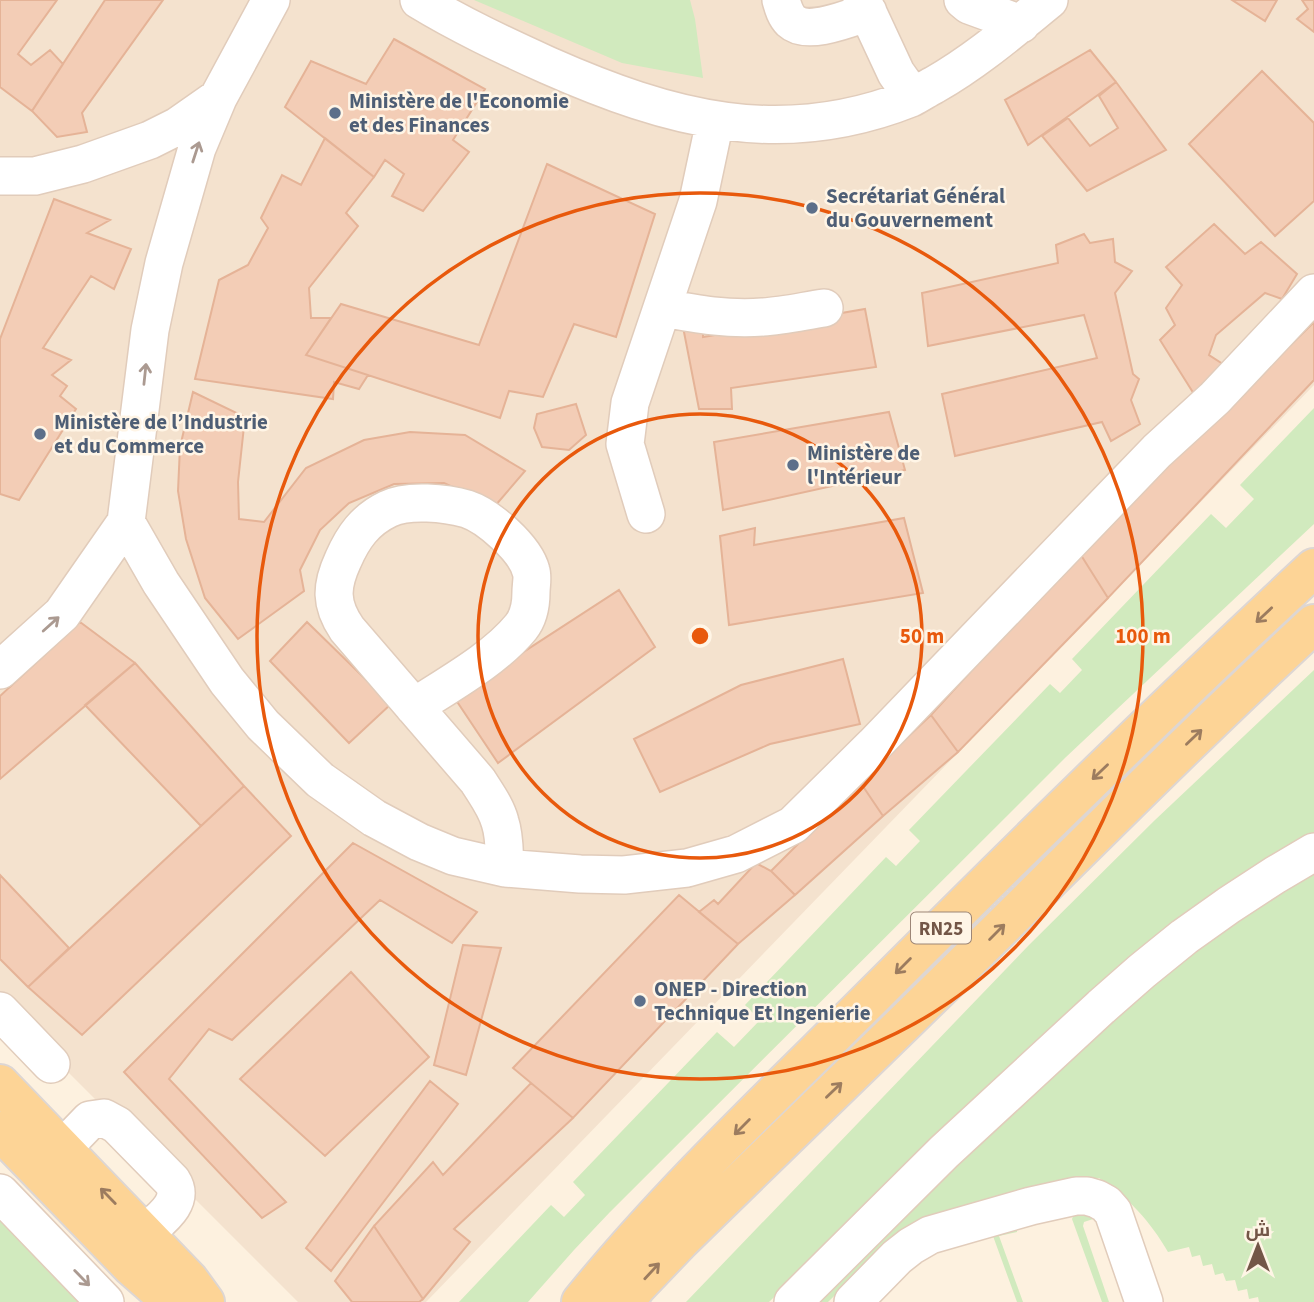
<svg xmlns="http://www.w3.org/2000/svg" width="1314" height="1302" font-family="'Source Sans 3',Cairo,sans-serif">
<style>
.residential{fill:#f4e2ce}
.green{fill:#d1eabe}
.building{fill:#f3cdb6;stroke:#e5b397;stroke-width:2}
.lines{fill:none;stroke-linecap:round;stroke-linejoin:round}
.minor-casing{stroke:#e1ccbb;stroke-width:40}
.major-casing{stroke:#ddd6d3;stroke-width:42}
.minor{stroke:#fff;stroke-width:37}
.major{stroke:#fdd496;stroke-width:38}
.oneway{stroke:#ab9a91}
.oneway2{stroke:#9c7c5f}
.ring{fill:none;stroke:#e8590c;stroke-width:3.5}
.service-dot{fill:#5c6f8a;stroke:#fff5e6;stroke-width:2.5}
.labels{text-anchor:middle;stroke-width:5;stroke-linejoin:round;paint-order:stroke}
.shield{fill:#fff5e6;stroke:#9d8677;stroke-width:2}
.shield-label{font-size:19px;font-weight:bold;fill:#735647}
.service-label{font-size:21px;font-weight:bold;fill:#4e5e75;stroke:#fff5e6;text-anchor:start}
.centre{fill:#e8590c;stroke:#fff5e6;stroke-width:3.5}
.ring-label{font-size:21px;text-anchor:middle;font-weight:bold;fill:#e8590c;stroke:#fff5e6;stroke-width:5;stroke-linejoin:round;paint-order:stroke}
</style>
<rect width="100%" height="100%" fill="#fdf1df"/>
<!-- residential -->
<path class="residential" d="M0 0H1314V385L426 1302H298L0 1004Z"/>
<!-- green -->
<path class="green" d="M474 0H690L695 19 703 78 622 63Z
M1314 408V524L1066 757 610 1212 574 1250 528 1302H459L551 1205 564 1217 585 1195 573 1182 717 1032 734 1047 760 1020 745 1005 886 857 896 866 920 841 909 830 1050 684 1060 693 1082 670 1072 659 1211 514 1226 528 1254 499 1240 485Z
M1314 670V840L928 1147 769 1302H686L1029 945 1155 820Z
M1314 868V1302H1259L1258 1297 1249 1299 1247 1289 1238 1291 1235 1280 1226 1281 1223 1273 1215 1275 1212 1264 1203 1266 1200 1255 1192 1257 1189 1247 1168 1252C1150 1221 1129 1198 1099 1178L905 1227 828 1302H810L970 1145 990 1135 1080 1043 1183 955Z
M1074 1214 1102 1216 1084 1222 1083 1226 1109 1302H1102L1072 1219Z
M0 1221 80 1302H0Z
M1017 1229V1232L999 1236 1023 1302H1017L993 1236 994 1234Z"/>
<!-- building -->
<path class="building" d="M0 0H57L18 54 31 65 50 50 63 64 32 111 0 87Z
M105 0H163L82 113 87 132 57 137 32 111Z
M1232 0H1277L1265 21Z
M1302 0H1314V32L1297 19 1308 9Z
M394 39 485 89 453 140 469 152 423 211 392 196 404 174 385 160 374 177 285 107 311 61 366 84Z
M1090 50 1116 82 1028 145 1005 100Z
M1262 71 1314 123V201L1275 236 1189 144Z
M1116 82 1166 150 1087 191 1042 136 1068 118 1090 146 1118 128 1099 96Z
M325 138 374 177 346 213 358 226 309 288 311 318H331L306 355 368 375 359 389 334 382 333 399 195 379 219 280 248 265 268 228 261 218 282 175 301 185Z
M547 164 655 214 616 337 574 324 543 397 509 391 500 418 306 355 341 304 479 345Z
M54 199 110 220 87 233 131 249 114 289 91 276 43 348 71 360 52 375 67 386 60 396 76 409 19 500 0 494V339Z
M1214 224 1245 254 1261 242 1297 274 1282 299 1265 293 1216 335 1209 355 1229 368 1194 394 1160 340 1175 325 1166 308 1182 285 1166 267Z
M1084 234 1090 243 1113 239 1115 262 1132 271 1115 293 1133 374 1139 379 1131 400 1140 424 1111 441 1102 422 955 456 942 394 1097 358 1084 315 928 346 922 293 1058 263 1056 245Z
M865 309 876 367 731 388 732 409H699L683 327 703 322V337Z
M1314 322V380L1108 598 1079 552Z
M193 392 245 417 238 482 239 519 264 522 306 468 364 440 410 432 465 435 525 471 495 506 444 483 394 484 349 503 320 530 300 570 304 591 238 639 205 598 186 539 178 491 180 447Z
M576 404 586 435 569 450 542 447 534 428 537 414Z
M889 412 905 470 723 510 714 442Z
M904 518 923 593 729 625 720 536 755 528 754 545Z
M1079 552 1108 598 958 752 931 715Z
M619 590 655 647 498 763 454 697Z
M80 622 135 663 0 779V696Z
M307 622 391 704 349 743 270 661Z
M843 659 860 724 770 744 660 792 634 739 741 685Z
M135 663 244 786 201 826 85 705Z
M931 715 958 752 883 816 860 782Z
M860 782 883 816 795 895 771 871Z
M244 786 291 836 82 1035 28 987Z
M353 843 477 912 452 943 380 900 232 1040 209 1029 169 1079 286 1202 262 1218 124 1072Z
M756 863 771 871 795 895 738 944 699 912 714 900 718 904Z
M0 875 69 948 28 987 0 959Z
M679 895 738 944 573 1118 513 1068Z
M463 945 501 948 466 1075 434 1065Z
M351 972 429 1057 325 1156 240 1079Z
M430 1081 458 1104 331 1271 306 1248Z
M531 1083 573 1118 454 1229 470 1242 423 1299 374 1226 433 1162 443 1175Z
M374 1226 423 1299 419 1302H352L335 1281Z"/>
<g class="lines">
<!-- minor casing -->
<g class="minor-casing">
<path id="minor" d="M419 0C460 25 503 45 547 65 669 119 781 150 911 98 919 94 926 89 934 85 976 61 1012 30 1049 0
M781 0C783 7 785 15 791 21 807 36 850 18 868 12
M862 0 896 73 913 97
M963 0 969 5 1021 24
M0 176H35L83 164 150 140 178 126 218 98
M663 308C696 314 729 320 763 317 783 316 804 311 824 308
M646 514 625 444 630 403 698 201 715 121
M126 522 161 583 227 681 263 725 320 780 374 818 419 842 453 856 505 868 580 874 624 875 687 868 736 854 793 825 874 745 1157 451 1215 398 1314 293
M0 670 62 614 126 522 150 330 164 263 197 148 218 98 271 0
M414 707C449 684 495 659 521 627 529 617 531 604 531 592 531 586 533 577 531 571 525 548 488 516 467 509 446 503 408 499 388 509 365 520 353 537 343 560 331 586 330 604 347 629L478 781C486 794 496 807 500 822 505 837 504 853 505 868
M0 1011 51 1064
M62 1149 90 1120 104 1118 117 1125 172 1181C186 1203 159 1220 144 1234
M0 1193 105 1302
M793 1302 944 1152 1101 1007 1142 971 1184 937 1229 905 1275 875 1314 852
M853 1302 897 1257 911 1246 930 1235 1031 1206 1076 1196H1087L1097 1199 1106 1204 1113 1212 1144 1302"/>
</g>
<!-- major casing -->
<g class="major-casing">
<path id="major" d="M0 1084 189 1280 205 1302
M0 1131 132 1267 172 1302
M581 1302C670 1192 774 1095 873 996 1018 851 1164 707 1314 568
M625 1302 637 1286 680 1241C786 1137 893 1035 999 930 1103 827 1206 724 1314 624"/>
</g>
<!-- minor -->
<use href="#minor" class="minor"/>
<!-- major -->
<use href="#major" class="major"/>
</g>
<!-- one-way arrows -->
<defs><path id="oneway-shaft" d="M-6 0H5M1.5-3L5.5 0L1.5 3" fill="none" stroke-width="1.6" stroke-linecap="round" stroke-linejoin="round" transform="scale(1.75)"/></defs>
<g class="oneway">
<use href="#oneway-shaft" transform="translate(196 152) rotate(-72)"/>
<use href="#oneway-shaft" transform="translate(145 374) rotate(-84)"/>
<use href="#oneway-shaft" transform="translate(51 624) rotate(-42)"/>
<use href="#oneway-shaft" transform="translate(82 1278) rotate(46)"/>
</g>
<g class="oneway2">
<use href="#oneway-shaft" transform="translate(1264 615) rotate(137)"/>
<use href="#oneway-shaft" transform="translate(1194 737) rotate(-44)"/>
<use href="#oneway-shaft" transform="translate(1100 772) rotate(136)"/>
<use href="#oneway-shaft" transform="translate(997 932) rotate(-45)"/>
<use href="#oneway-shaft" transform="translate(903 966) rotate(135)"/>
<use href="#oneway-shaft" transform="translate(834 1090) rotate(-44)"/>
<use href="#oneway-shaft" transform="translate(742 1127) rotate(135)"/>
<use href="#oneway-shaft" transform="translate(108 1196) rotate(-134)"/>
<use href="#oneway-shaft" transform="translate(652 1271) rotate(-47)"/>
</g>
<!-- distance rings -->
<g class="ring">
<circle cx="700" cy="636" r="222"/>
<circle cx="700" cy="636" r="443"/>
</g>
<!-- markers -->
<g class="service-dot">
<circle cx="335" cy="113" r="7"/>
<circle cx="812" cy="208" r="7"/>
<circle cx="40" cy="434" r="7"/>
<circle cx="793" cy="465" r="7"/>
<circle cx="640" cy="1001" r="7"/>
</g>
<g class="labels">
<!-- shield labels -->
<rect class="shield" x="911" y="912.5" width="60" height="31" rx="5"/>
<g class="shield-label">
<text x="941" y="935">RN25</text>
</g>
<!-- service labels -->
<g class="service-label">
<text x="349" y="108">Ministère de l'Economie<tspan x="349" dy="24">et des Finances</tspan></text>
<text x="826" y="203">Secrétariat Général<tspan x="826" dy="24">du Gouvernement</tspan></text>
<text x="54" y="429">Ministère de l’Industrie<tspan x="54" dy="24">et du Commerce</tspan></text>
<text x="807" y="460">Ministère de<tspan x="807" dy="24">l'Intérieur</tspan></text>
<text x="654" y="996">ONEP - Direction<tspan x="654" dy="24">Technique Et Ingenierie</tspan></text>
</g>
</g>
<circle cx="700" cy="636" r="10" class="centre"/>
<g class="ring-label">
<text x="922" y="643">50 m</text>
<text x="1143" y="643">100 m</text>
</g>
<!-- north arrow -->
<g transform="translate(1258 1246)" stroke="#fff5e6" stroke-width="5" paint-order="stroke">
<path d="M0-5L12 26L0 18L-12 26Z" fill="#735647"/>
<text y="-10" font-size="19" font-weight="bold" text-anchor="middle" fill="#735647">ش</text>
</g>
</svg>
